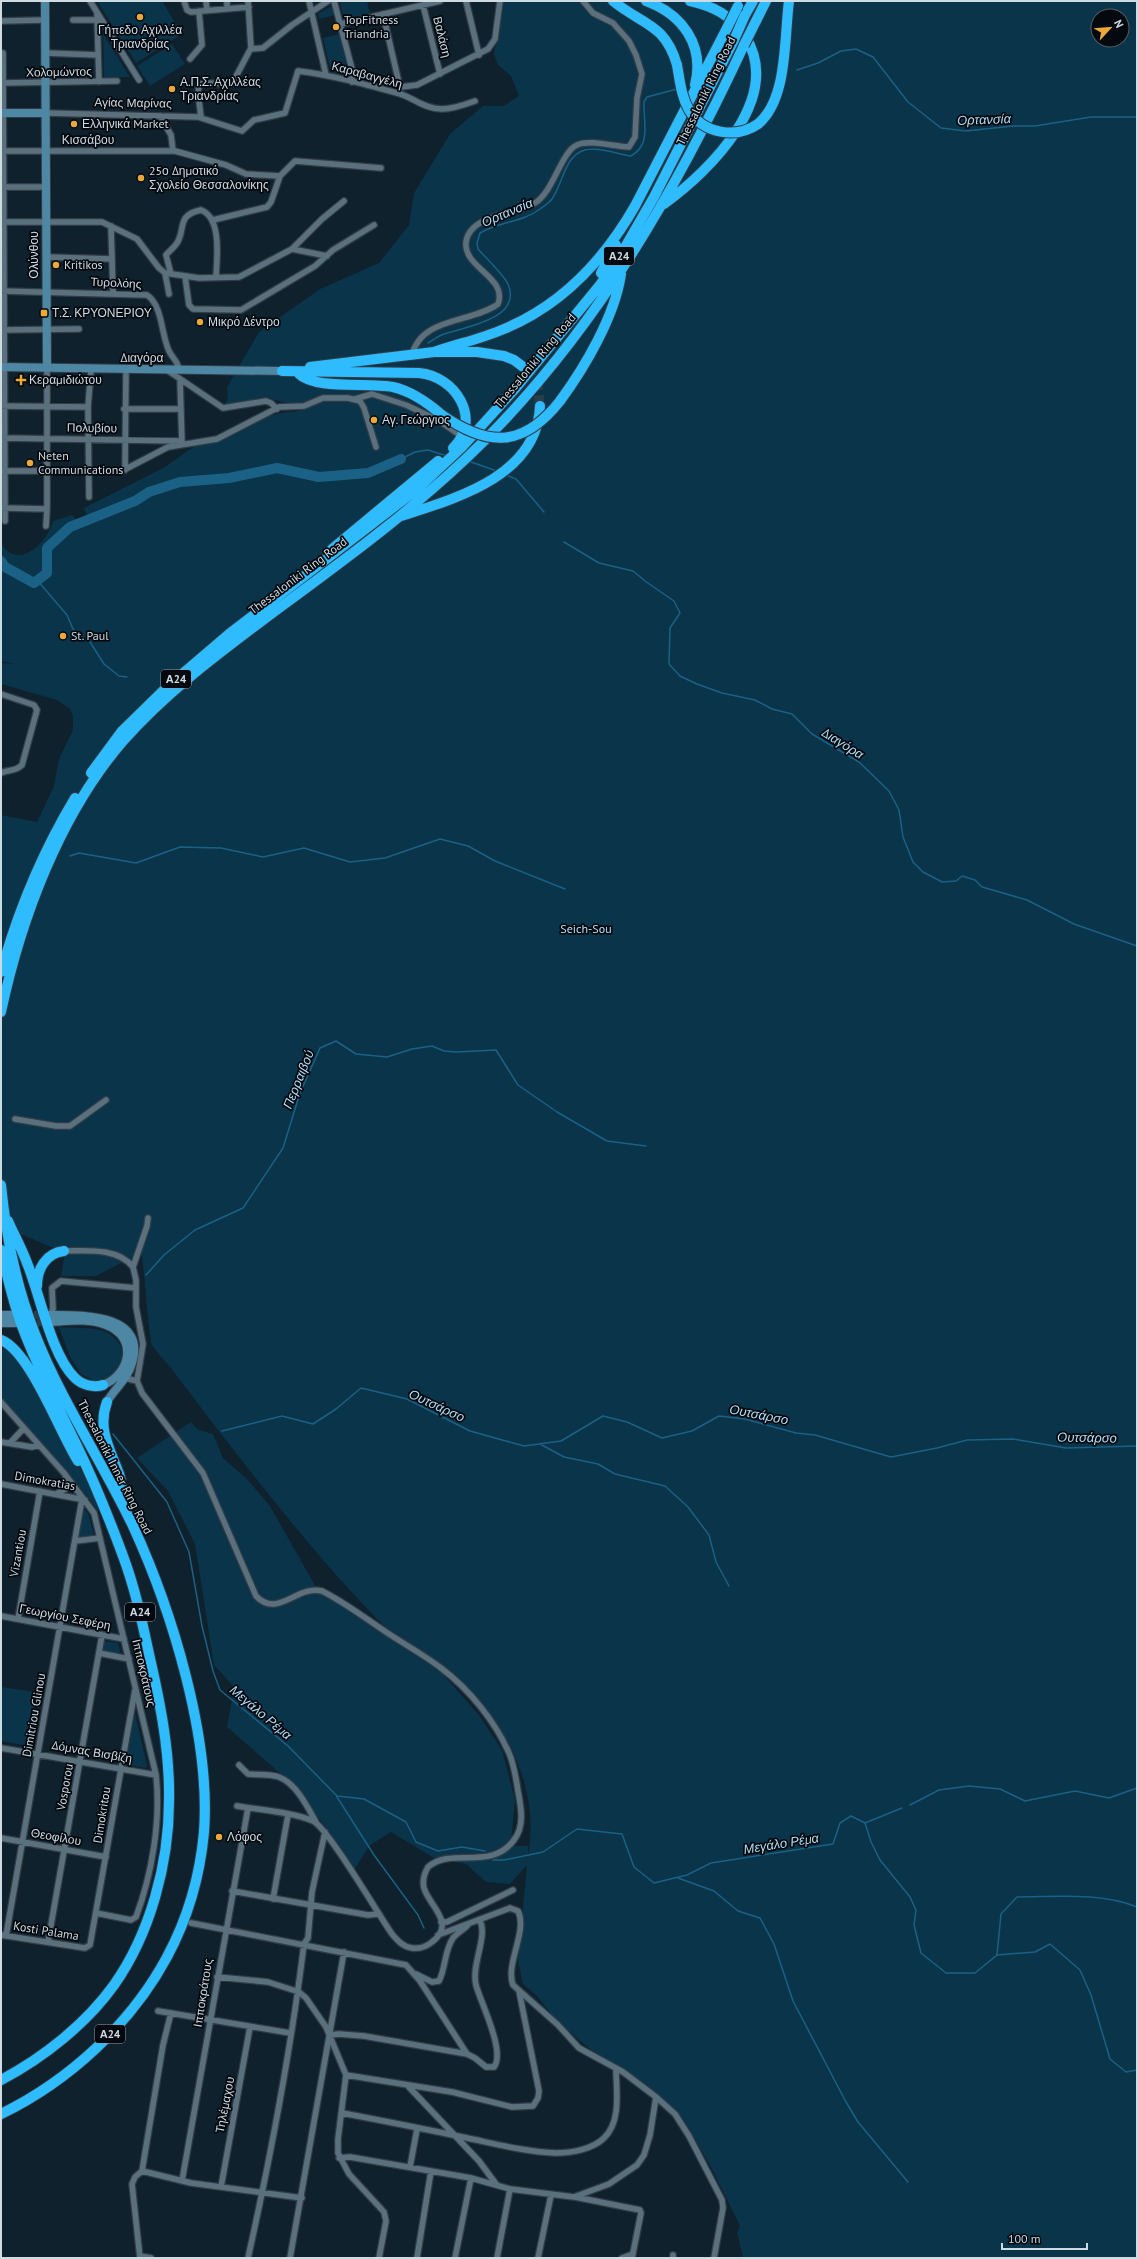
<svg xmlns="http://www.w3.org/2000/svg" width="1138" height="2259" font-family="'PT Sans',sans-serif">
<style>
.green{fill:#0a344a;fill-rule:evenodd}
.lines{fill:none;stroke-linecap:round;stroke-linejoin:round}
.stream{stroke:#1b6185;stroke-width:1.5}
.river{stroke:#1b6185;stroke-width:10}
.secondary-tunnel{stroke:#2b3d47;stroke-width:8;stroke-dasharray:8 4;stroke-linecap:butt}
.highway-tunnel{stroke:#2b3d47;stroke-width:10;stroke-dasharray:10 5;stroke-linecap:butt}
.street-casing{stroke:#323c46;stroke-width:8}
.secondary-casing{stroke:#323c46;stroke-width:10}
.highway-casing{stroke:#323c46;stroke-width:12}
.street{stroke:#5b707d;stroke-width:5.5}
.secondary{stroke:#4e87a4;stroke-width:8}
.highway{stroke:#2ebcff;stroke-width:10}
.highway-bridge-casing{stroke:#323c46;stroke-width:12;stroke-linecap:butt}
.highway-bridge{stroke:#2ebcff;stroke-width:10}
.poi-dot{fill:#eda83b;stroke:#03090e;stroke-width:1.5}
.labels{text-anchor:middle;stroke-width:3.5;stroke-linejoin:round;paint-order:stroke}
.shield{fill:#03090e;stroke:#929ca3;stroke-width:1}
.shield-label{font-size:11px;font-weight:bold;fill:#cfdbe3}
.poi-label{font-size:12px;fill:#cfdbe3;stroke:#03090e;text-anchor:start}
.street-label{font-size:12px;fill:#cfdbe3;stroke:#03090e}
.park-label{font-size:12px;fill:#b7e0fa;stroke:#03090e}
.water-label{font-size:13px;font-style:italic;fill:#b3ddf6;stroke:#03090e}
</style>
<rect width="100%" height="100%" fill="#0e212c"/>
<!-- green -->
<path class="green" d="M97 1H162L182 34 136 63Z
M367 1 370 13 344 19 340 2Z
M503 1H1137V2258H743L737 2233 740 2226 712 2169 684 2120 655 2093 621 2068 591 2050 555 2019 537 1996 523 1984 518 1960 527 1865 510 1884 486 1882 466 1864 434 1858 391 1832 369 1846 353 1872 335 1841 298 1789 227 1727 234 1687 214 1665 195 1544 168 1491 137 1458 191 1422 197 1429 213 1434 223 1458 247 1479 270 1506 317 1589 441 1672 479 1715 502 1750 515 1800 511 1843 500 1853 513 1846H528V1855C542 1783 498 1707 442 1664 426 1652 398 1641 385 1627 323 1565 268 1494 214 1425 200 1406 185 1387 171 1368 165 1361 157 1353 152 1345 149 1338 144 1269 142 1256L131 1258 96 1276H61L65 1253 23 1235 1 1231V815L37 822 54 786 59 759 73 730V716L70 709 57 700 1 684V663L15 664 1 661V543C18 572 48 542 53 521L72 515 77 520 89 522 84 508 165 467 190 449 265 417 286 412H295L303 408 266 397 229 406 225 404 228 399 227 387 259 332 320 289 379 263 409 225 414 193 450 134 483 106H504L519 96 511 76 498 65 494 54ZM1098 16H1122V40H1098Z
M331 6 335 15 319 19 318 14Z
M103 34 130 77H104Z
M339 34 349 75 346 76 331 72 323 38Z
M172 44 185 64 150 86 137 66Z
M59 1327C70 1328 96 1327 106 1332 133 1346 126 1376 98 1383L81 1374 70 1357Z
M1 1342 21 1360 73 1457 86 1478 100 1508 98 1511C69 1470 34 1436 1 1399Z
M83 1509 88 1513 94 1535 79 1537Z
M104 1641 118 1643 121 1655 103 1651Z
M1 1687 43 1693 42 1700H35L30 1728 33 1729 30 1744 34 1745V1747L1 1741Z
M135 1713 147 1766 146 1768 128 1765 126 1762Z"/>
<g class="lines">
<!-- stream -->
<path class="stream" d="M797 70 818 63 841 51 856 49 873 57 908 102 941 128 966 131 1013 126H1035L1091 117H1137
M428 343C433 340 438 336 444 334 465 327 523 319 508 284 503 274 486 258 478 249L477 243 480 233C499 222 523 222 540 209 544 206 549 203 552 199 564 182 565 149 592 149 604 149 619 154 631 156 652 144 643 122 644 102L647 97 677 89
M401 459 415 452 428 450 447 456
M468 461 497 471
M506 475 516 479 544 512
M564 542 599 563 633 571 645 581 674 601 680 613 670 628 669 664 680 676 697 684 722 693 755 700 772 709 792 714 812 734 859 762 889 791 899 810 903 837 913 862 923 872 942 882 956 881 962 876 975 880 982 887 1027 900 1074 924 1137 946
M37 580 67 615 73 629 84 639
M90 642 104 664 119 676 127 677
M70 856 79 853 136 863 180 847 221 848 263 857 304 848 350 862 385 858 440 839 468 846 495 861 565 889
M146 1275 164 1255 195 1230 243 1208 283 1148 300 1093 320 1048 336 1041 356 1054 387 1057 412 1049 432 1046 444 1051 456 1052 496 1050 518 1085 557 1112 607 1141 646 1146
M222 1431 282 1416 313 1424 336 1409 361 1388 407 1399 470 1431 524 1446 561 1441 603 1416 627 1422 662 1438 692 1431 719 1416 745 1419 796 1433 815 1435 891 1457 937 1448 967 1440 1013 1439 1066 1448 1137 1446
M113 1434 167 1502 189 1552 202 1626 213 1671 220 1690 288 1746 337 1796 364 1799 406 1822 416 1842 438 1851 462 1847 485 1851
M540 1444 564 1457 598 1464 615 1474 665 1486 688 1507 709 1535 716 1562 729 1586
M337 1797 374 1855 418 1915 424 1928
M910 1805 939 1790 969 1786 1000 1789 1025 1801 1075 1791 1109 1798 1137 1788
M865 1823 902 1808
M493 1860H504L543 1852 577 1829 622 1834 634 1867 654 1883 687 1875 711 1863 833 1844 840 1823 851 1816 865 1823 871 1842 880 1860 910 1897 916 1910 914 1925 921 1953 946 1973H975L997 1955 1001 1914 1017 1897C1055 1897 1101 1892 1137 1907
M678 1878 714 1891 738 1911 760 1918 774 1944 793 2001 846 2102 858 2122 908 2182
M997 1955 1035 1952 1050 1944 1080 1970 1091 1995 1110 2059 1126 2072 1137 2070"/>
<!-- river -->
<path class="river" d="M1 561 5 567 34 583 47 573V548L70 527 135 501 149 492 180 482 229 478 277 468 319 477 368 473 401 459"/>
<!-- secondary-tunnel -->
<path class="secondary-tunnel" d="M22 1315H49
M25 1323 51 1322"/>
<!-- highway-tunnel -->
<path class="highway-tunnel" d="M526 369 538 387 540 406"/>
<!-- street casing -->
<g class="street-casing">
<path id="street" d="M90 1 139 80
M184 1 187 10 191 12 249 7
M206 1 207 10
M227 1V8
M309 1 326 75
M334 1 352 69V82
M466 1 479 55
M423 5 440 74
M97 14 99 82
M383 14 399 83 401 87 417 85 488 49 495 39 500 1
M73 20H97
M1 21 45 20
M341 24 440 1
M251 49 263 48 292 25 328 1
M1 53H3L5 521
M46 53 98 55
M190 59 202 45 199 11
M1 83 117 81
M46 113 198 117 242 131 254 120 285 113 298 71C331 75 364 84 397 93 413 97 424 109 442 109 453 109 464 105 475 101
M160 116 171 135 173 151
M201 117 198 93 199 85 204 83 232 84 251 48 248 1
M4 151H175L226 165 246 174 280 176
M1 187H46
M213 220 267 207 271 202 280 176 295 161 381 168
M1 222H102L137 239 159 268 165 273 199 278 239 277 292 249 322 219 344 201
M111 226 113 293
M292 249 327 256
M47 257 112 259
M165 273 169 294
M171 274 166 255C169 251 174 248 177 243 186 229 176 215 201 210 222 218 217 258 216 277
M185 276 189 305 193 309 241 310 315 266 333 250 374 225
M1 291 147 295C163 306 161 335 169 351 173 359 178 361 179 370
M1 330 79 329
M412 355C421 317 472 323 498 304 508 277 463 268 466 242 470 214 517 214 535 203 554 191 561 152 577 145 590 139 615 147 629 147L635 137 637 98 642 74 636 55 629 41 613 23 593 13 583 1
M167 370 223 408 266 401 271 403 277 409
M180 379 182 444
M355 399 372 394 406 405 438 420 461 436
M1 406 88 407
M124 409H181
M2 438 182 441
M125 470 126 370
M1 471H122L168 447 217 439 279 407 304 406 323 398H348L360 401 364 408 376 447
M89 497 88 407 91 370
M2 508 47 509 46 526
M47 509V367
M1 694 34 705 37 710 22 765C15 772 9 769 1 773
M15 1119 56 1126H70L106 1100
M148 1218 147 1226 133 1267 136 1280V1307L143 1344 137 1381 142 1393 203 1473 256 1596C278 1619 296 1585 322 1591 344 1602 365 1618 386 1632 404 1644 424 1655 441 1668 469 1689 495 1721 509 1753 514 1764 516 1778 518 1791 521 1807 525 1826 514 1840 490 1872 453 1846 428 1867 424 1874 422 1880 424 1888 429 1906 457 1923 432 1942 426 1947 419 1949 412 1948 403 1947 397 1940 392 1934 378 1914 328 1828 313 1821 292 1812 260 1810 237 1806
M64 1251C86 1251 117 1247 133 1267
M50 1315 53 1309 52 1288 61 1281 136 1288
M125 1378 137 1381
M1 1402 64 1473 94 1513 156 1775C161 1821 152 1874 136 1917L131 1920 96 1913
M1 1442 32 1447 39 1445
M10 1443 24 1428
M1 1484 85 1500
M58 1493 67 1488 66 1478
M75 1541 100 1538
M1 1616 124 1639
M18 1619 40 1491
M99 1653 129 1659
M1 1748 156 1775
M239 1765 248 1774C258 1775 270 1774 279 1777 297 1784 308 1808 317 1824
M1 1838 106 1857
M232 1891 368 1915 378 1914
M273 1899 288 1815
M441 1922H447L513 1890
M191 1923 406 1965 420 1981 467 2054
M1 1935 85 1948 90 1945 135 1690
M438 1935 510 1908 518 1911C528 1931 505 1964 513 1985L558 2025 579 2048 623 2072 656 2097 675 2114 689 2136 722 2200 723 2208 714 2258
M6 1936 82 1499
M48 1942 102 1635
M416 1974 432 1982 439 1981C446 1968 444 1951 453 1938 456 1934 463 1930 467 1926
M217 1977 268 1982 299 1992 306 1998 326 2027 346 2075 338 2139V2153L349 2174 384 2212 386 2221 379 2258
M158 2011 290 2033
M330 2035 339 2034 364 2036 467 2054 475 2058 486 2067H494C506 2052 480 2001 476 1985 471 1965 488 1936 480 1921
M346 2075 452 2092 512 2107 533 2106 538 2098 539 2091 519 1991
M407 2085 479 2161 496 2184
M342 2113C384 2121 425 2129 467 2138 496 2144 526 2152 556 2153 572 2153 593 2149 604 2138 622 2121 616 2089 616 2068
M339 2158 350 2157 471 2178 510 2189 574 2197 609 2184 637 2165 644 2155 650 2135 656 2097
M410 2167 417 2129
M142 2171 163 2045 171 2013
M182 2181 248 1808
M221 2187 250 2027
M575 2197 640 2210 641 2213 632 2258
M140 2256 151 2258
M140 2258 132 2184 135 2177 142 2171 191 2183 302 2198
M248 2258C271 2155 291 2049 304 1944L308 1938 312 1892 325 1832
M290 2258 344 1952
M417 2258 431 2171
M455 2258 471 2178
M497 2258 510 2189
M538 2258 551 2195
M622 2258 633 2254
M673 2258V2255"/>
</g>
<!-- secondary casing -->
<g class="secondary-casing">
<path id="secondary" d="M45 1 47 367
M1 113H46
M1 367 282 371
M1 1315H16
M50 1315C81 1315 150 1313 131 1366 127 1380 114 1389 107 1402
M51 1322C68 1321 89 1318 106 1325 138 1337 131 1374 103 1385
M1 1323H18"/>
</g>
<!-- highway casing -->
<g class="highway-casing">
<path id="highway" d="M613 1C642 25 665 23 677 65
M646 1C682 14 705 45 695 85
M745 15 753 1
M756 21 766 1
M758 124C788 99 784 38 789 1
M664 204C711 170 784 97 745 36 731 15 713 6 690 1
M601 273 616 245
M434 352C457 344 481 339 504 329 562 305 604 260 635 206L727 28
M310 367 434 352H477L504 356 514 360 526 369
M282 371 419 373C455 376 483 419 453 448
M299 374C315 390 369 382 393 387 411 391 428 403 442 415
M560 401C585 367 615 316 621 274
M401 516C457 498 537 476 540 406
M332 549 438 461
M91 773 122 731 167 687 229 634 416 490 463 446 514 390 600 285 624 249 654 197 734 40
M1 972C18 911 42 853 75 798
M1 1012C21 918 60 814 123 741 168 690 222 651 275 611 347 558 421 504 484 441 597 328 677 189 744 45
M1 1185C6 1237 16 1286 35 1334 61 1401 102 1461 133 1526 172 1611 211 1738 204 1832 200 1876 188 1918 167 1957 131 2024 69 2081 1 2114
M8 1221C14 1235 22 1249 27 1263 40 1294 51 1355 75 1378 82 1385 94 1388 103 1385
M1 1250C7 1276 13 1302 22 1326 37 1367 58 1406 76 1444 94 1481 109 1518 123 1556 135 1588 142 1621 149 1654 160 1702 170 1751 169 1801 169 1864 150 1934 114 1985 86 2024 43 2058 1 2080
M37 1286C37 1269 46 1253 64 1251
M1 1340C30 1351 60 1433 78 1461
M107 1402C97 1429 110 1449 119 1474 122 1482 122 1492 124 1502"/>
</g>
<!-- street -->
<use href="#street" class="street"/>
<!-- secondary -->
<use href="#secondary" class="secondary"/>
<!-- highway -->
<use href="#highway" class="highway"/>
<!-- highway-bridge casing -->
<g class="highway-bridge-casing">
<path id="highway-bridge" d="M727 28 738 6
M734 40 745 15
M744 45 756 21
M677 65C680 81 681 96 689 110 703 134 736 139 758 124
M442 415C488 447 523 448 560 401"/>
</g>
<!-- highway-bridge -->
<use href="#highway-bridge" class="highway-bridge"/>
</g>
<!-- markers -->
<g class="poi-dot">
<circle cx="140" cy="17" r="4"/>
<circle cx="336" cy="27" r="4"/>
<circle cx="172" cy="89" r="4"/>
<circle cx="74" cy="124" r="4"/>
<circle cx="141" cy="178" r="4"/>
<circle cx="56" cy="265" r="4"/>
<rect x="40" y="309" width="8" height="8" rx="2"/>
<circle cx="200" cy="322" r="4"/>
<path d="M19 374h4v4h4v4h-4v4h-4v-4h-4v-4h4z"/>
<circle cx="374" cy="420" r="4"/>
<circle cx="30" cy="463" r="4"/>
<circle cx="63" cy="636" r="4"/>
<circle cx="219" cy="1837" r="4"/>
</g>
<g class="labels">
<!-- shield labels -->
<g class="shield">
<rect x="604" y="247" width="30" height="18" rx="3"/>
<rect x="161" y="670" width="30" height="18" rx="3"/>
<rect x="125" y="1603" width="30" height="18" rx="3"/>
<rect x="95" y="2025" width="30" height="18" rx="3"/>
</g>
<g class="shield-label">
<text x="619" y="260">Α24</text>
<text x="176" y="683">Α24</text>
<text x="140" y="1616">Α24</text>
<text x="110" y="2038">Α24</text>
</g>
<!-- poi labels -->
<g class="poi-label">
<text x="344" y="24">TopFitness<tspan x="344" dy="14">Triandria</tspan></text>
<text x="140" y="34" text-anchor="middle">Γήπεδο Αχιλλέα<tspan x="140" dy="14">Τριανδρίας</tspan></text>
<text x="180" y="86">Α.Π.Σ. Αχιλλέας<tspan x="180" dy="14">Τριανδρίας</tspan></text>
<text x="82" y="128">Ελληνικά Market</text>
<text x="149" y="175">25ο Δημοτικό<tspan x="149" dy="14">Σχολείο Θεσσαλονίκης</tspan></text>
<text x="64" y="269">Kritikos</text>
<text x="52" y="317">Τ.Σ. ΚΡΥΟΝΕΡΙΟΥ</text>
<text x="208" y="326">Μικρό Δέντρο</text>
<text x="29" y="384">Κεραμιδιώτου</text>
<text x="382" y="424">Αγ. Γεώργιος</text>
<text x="38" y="460">Neten<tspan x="38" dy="14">Communications</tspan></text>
<text x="71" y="640">St. Paul</text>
<text x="227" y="1841">Λόφος</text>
</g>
<!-- street labels -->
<g class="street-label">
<text transform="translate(442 37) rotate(76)" y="4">Βαλάση</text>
<text transform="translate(59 72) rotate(-1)" y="4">Χολομώντος</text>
<text transform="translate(367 75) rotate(15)" y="4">Καραβαγγέλη</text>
<text transform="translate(706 91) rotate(-64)" y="4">Thessaloniki Ring Road</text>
<text transform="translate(133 103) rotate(1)" y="4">Αγίας Μαρίνας</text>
<text x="88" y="144">Κισσάβου</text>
<text transform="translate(34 255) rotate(-90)" y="4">Ολύνθου</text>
<text transform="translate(116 283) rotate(3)" y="4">Τυρολόης</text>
<text x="142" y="362">Διαγόρα</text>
<text transform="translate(535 361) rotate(-50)" y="4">Thessaloniki Ring Road</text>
<text transform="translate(92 428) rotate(1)" y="4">Πολυβίου</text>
<text transform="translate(298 576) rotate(-37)" y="4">Thessaloniki Ring Road</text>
<text transform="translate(115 1467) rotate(63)" y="4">Thessaloniki Inner Ring Road</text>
<text transform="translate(45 1481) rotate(10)" y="4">Dimokratias</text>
<text transform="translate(18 1553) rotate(-80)" y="4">Vizantiou</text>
<text transform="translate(65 1617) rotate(11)" y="4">Γεωργίου Σεφέρη</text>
<text transform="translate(144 1673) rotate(77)" y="4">Ιπποκράτους</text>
<text transform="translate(34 1715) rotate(-80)" y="4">Dimitriou Glinou</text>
<text transform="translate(92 1752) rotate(10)" y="4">Δόμνας Βισβίζη</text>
<text transform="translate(65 1787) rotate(-80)" y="4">Vosporou</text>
<text transform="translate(102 1815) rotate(-81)" y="4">Dimokritou</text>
<text transform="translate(56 1837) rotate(10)" y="4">Θεοφίλου</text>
<text transform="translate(46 1931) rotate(9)" y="4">Kosti Palama</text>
<text transform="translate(203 1993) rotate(-81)" y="4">Ιπποκράτους</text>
<text transform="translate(225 2105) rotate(-79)" y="4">Τηλέμαχου</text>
</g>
<!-- park labels -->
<g class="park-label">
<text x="586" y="933">Seich-Sou</text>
</g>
<!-- water labels -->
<g class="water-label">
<text transform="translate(984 119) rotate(-2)" y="5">Ορτανσία</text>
<text transform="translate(507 212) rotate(-23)" y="5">Ορτανσία</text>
<text transform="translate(843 743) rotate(32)" y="5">Διαγόρα</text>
<text transform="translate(298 1079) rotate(-68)" y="5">Περραιβού</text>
<text transform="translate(437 1405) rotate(25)" y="5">Ουτσάρσο</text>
<text transform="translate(759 1414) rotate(11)" y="5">Ουτσάρσο</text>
<text transform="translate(1087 1437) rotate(1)" y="5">Ουτσάρσο</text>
<text transform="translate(261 1712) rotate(40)" y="5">Μεγάλο Ρέμα</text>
<text transform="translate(781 1843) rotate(-9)" y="5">Μεγάλο Ρέμα</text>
</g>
</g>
<!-- border -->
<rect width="1138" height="2259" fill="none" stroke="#cfdbe3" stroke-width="4"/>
<!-- north arrow -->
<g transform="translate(1110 28) rotate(64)"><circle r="19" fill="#03090e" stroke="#555d63"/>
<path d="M0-3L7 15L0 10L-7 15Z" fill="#eda83b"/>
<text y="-6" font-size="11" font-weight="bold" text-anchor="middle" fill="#cfdbe3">N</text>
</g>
<!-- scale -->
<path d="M1002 2243v6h85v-6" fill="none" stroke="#cfdbe3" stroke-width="2"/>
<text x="1008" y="2243" font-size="12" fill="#cfdbe3" stroke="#03090e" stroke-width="3" paint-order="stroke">100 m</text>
</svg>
